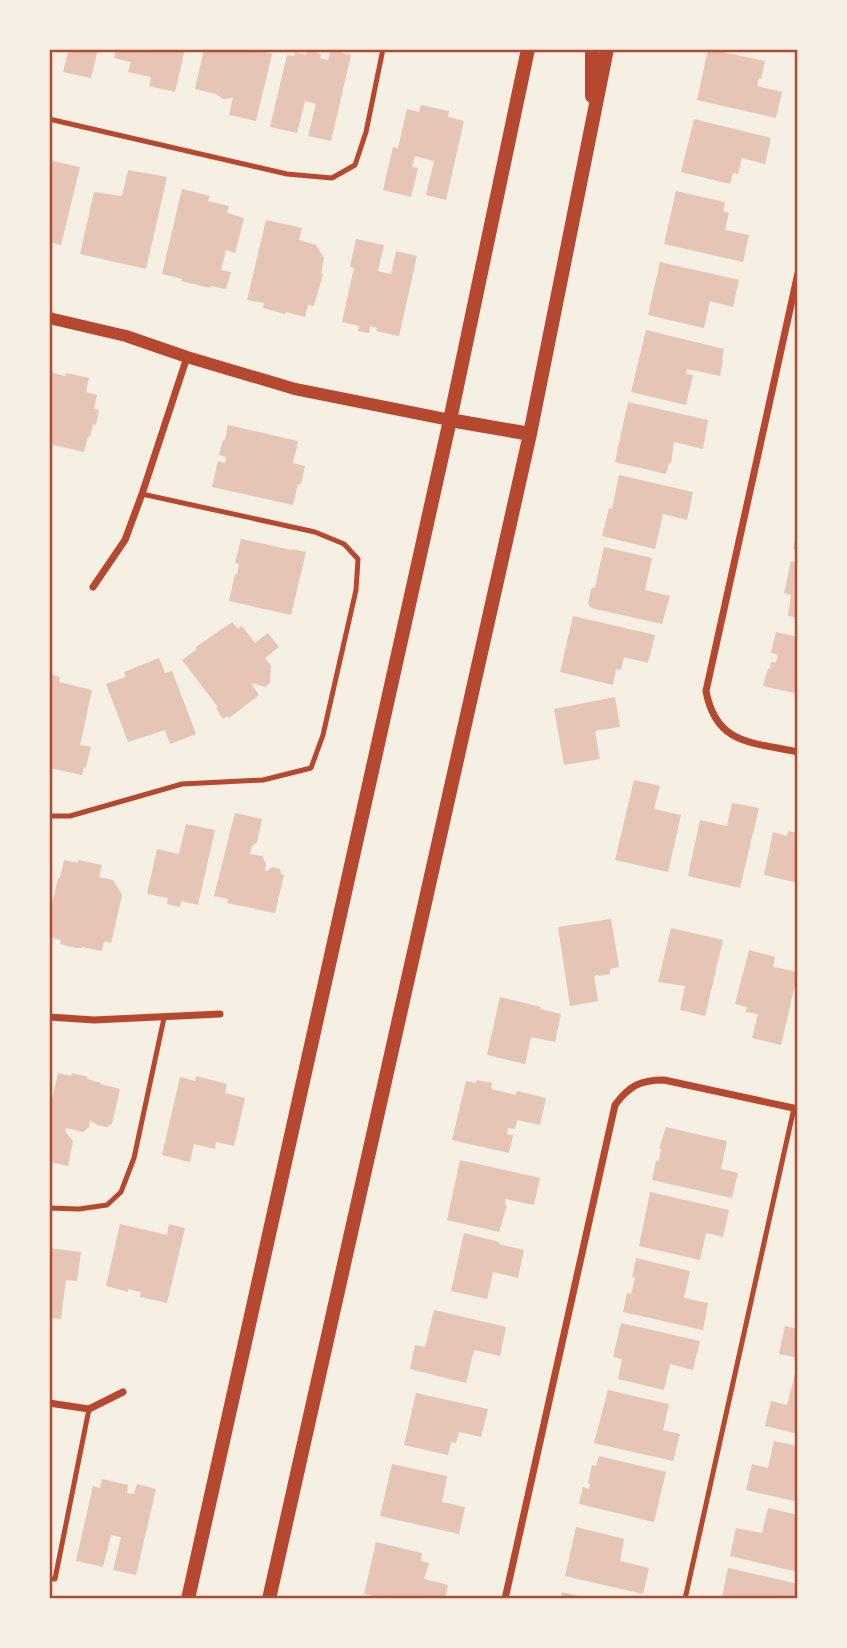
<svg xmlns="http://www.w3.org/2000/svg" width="847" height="1648" font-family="'Archivo Narrow',sans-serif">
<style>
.building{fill:#e6c5b7}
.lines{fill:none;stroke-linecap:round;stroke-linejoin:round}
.service{stroke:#b5482f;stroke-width:5}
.minor{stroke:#b5482f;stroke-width:7}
.tertiary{stroke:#b5482f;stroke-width:12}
.secondary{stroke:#b5482f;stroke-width:14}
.neatline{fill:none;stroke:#b5482f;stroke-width:2.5}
</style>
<rect width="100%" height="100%" fill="#f6efe4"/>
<!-- building -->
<path class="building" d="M69 49H98L91 78 63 72Z
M116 49H185L175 92 149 86 151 77 128 72 131 62 114 58Z
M204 49H266V52L272 54 256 121 229 115 233 98 223 99 216 94 195 89Z
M708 49 765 61 761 79 759 78 757 86 782 92 776 118 697 100Z
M307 50 321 54 320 58 328 60 331 50 351 55 331 141 308 136 316 104 305 101 297 133 270 127 287 55 294 56 295 52 306 55Z
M421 105 449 111 448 117 464 121 446 200 426 195 434 161 415 156 412 167 418 168 411 197 383 190 393 147 398 148 407 109 419 112Z
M694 119 771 138 765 164 742 158 738 174 733 173 730 184 681 172Z
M53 161 80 167 61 245 49 242V175Z
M128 170 167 177 146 269 80 254 94 192 122 196Z
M182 189 210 196 208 201 229 206 227 213 244 218 235 253 226 250 221 270 231 272 226 289 211 286 210 288 181 281 182 279 162 274Z
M676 191 725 202 723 211 729 213 725 230 749 235 743 262 664 244Z
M266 220 302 228 299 240 316 245 324 258 321 274H323L314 306 308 305 305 317 286 312 285 314 263 308 264 303 247 300Z
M356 239 384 245 378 271 391 274 396 251 417 256 399 336 376 331 377 328 370 326 369 333 358 331 359 326 342 322 354 268 350 267Z
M660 262 739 280 733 307 710 301 704 328 648 315Z
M646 330 724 349 722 360H723L720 376 687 369 686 374 693 375 686 405 631 392Z
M49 372 65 376 66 373 89 378 86 392 97 395 94 409 99 410 96 425 93 424 90 437 88 436 84 452 49 444Z
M628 402 708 420 703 449 674 442 671 463H669L666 474 615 462Z
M228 425 298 441 293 463 305 466 301 485 298 484 293 505 212 487 218 461 225 463 226 457 219 455 223 440H225Z
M619 475 693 492 687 520 663 514 655 549 602 536 609 508 612 509Z
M797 533H798V550L793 549Z
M241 539 292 550V549L306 552 291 615 229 601 235 574 237 575 239 564 235 563Z
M604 547 652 558 645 590 670 596 662 624 591 608 588 604 591 589 595 587Z
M791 561 798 563V618L788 616 791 595 784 593Z
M573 616 655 635 648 663 624 657 621 670 616 669 613 685 560 672Z
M232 622 238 629 242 626 255 643 268 633 279 647 265 658 271 666 270 683 265 687 251 683 259 695 229 718 227 716 223 719 216 708 218 707 182 660 197 649 196 647Z
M776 632 798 637V694L763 686 768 668 770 669 771 662 776 663 778 655 771 653Z
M159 658 165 673 172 671 196 734 170 744 165 730 128 742 106 684 126 677 124 672Z
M49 674 60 677 59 682 92 690 80 745 91 747 86 767H84L82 775 49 768Z
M615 697 620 727 595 731 600 759 564 765 554 709Z
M634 780 660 786 654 809 681 815 668 872 615 860Z
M732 803 759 808 740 888 688 876 700 820 727 826Z
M235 813 262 819 257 842 252 846 250 854 262 856 266 864 265 871H267L272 867 280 869 281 874 284 875 275 913 227 903 228 899 214 896Z
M186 824 215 830 198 905 181 901 180 907 167 904 168 898 147 894 157 849 179 854Z
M788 831 798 833V883L764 875 773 832 787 836Z
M64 860 78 863V860L102 865 99 877 113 880 122 895 111 943 104 941 102 951 82 947V948H76L60 944 61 940 49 937V918L58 878H60Z
M611 919 619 967 610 969V974L598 976V975L594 976 598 1001 570 1006 558 927Z
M671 928 723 940 705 1016 680 1010 685 986 658 982Z
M749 950 775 957 773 967 798 972 781 1045 752 1038 758 1014 746 1012 747 1007 735 1004Z
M500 997 541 1007 540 1009 561 1014 555 1042 531 1037 525 1064 487 1055Z
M58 1073 71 1076 72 1073 88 1077 87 1079 101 1083 100 1084 120 1089 112 1124 107 1127 97 1125 90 1120 89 1127 83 1132 66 1128 65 1131 73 1141 68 1166 49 1162V1112Z
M196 1076 227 1084 225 1093 245 1098 234 1146 216 1142 215 1149 194 1144 190 1162 162 1155 180 1077 195 1081Z
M477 1080 492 1083 491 1089 516 1095 517 1091 546 1098 540 1125 517 1120 515 1129 508 1128 507 1134 513 1135 509 1153 452 1140 466 1081 476 1083Z
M666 1127 727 1141 721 1169 738 1173 732 1198 652 1180 656 1161H659L661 1149H659Z
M460 1160 540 1178 534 1205 506 1199 505 1205H507L499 1232 447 1220Z
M650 1192 729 1210 723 1237 706 1233 700 1260 639 1246Z
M120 1224 167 1235 169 1224 185 1228 167 1303 140 1297 141 1292 128 1289V1292L106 1286Z
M464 1233 499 1242V1244L524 1250 518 1278 493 1272 487 1299 451 1291Z
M49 1248 81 1252 77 1281 66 1280 61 1319 49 1318Z
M636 1258 690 1271 684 1298 708 1303 703 1330 623 1312 627 1293 631 1294 635 1278 632 1277Z
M434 1310 506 1327 500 1356 474 1350 466 1383 410 1369 415 1345 425 1347Z
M621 1323 700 1341 693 1370 670 1364 664 1390 618 1379 622 1359 613 1357Z
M785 1326 798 1329V1358L779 1354Z
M795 1374 798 1375V1434L765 1426 771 1401 787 1405Z
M608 1390 669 1404 663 1430 680 1434 673 1461 594 1443Z
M416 1393 488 1409 481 1437 459 1432 456 1443 451 1442 448 1455 404 1445Z
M774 1441 798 1446V1502L746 1490 752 1464 768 1468Z
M599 1456 666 1472 654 1522 579 1504 583 1487 589 1489 590 1484H588L592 1465 596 1466Z
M392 1464 447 1476 442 1502 465 1507 459 1534 380 1516Z
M102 1479 128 1485 127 1493 134 1494 137 1484 156 1489 136 1575 113 1570 121 1537 111 1535 103 1567 76 1561 93 1486 100 1488Z
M768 1508 798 1515V1572L730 1556 736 1528 762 1533Z
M576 1527 624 1539 620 1561 649 1568 643 1594 565 1576Z
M376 1542 422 1553 421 1561 429 1563 424 1579 448 1585 445 1599H387L364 1594Z
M728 1568 798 1584V1599H733L722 1597Z
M562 1592 587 1598V1599H561Z"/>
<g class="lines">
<!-- service -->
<path class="service" d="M49 119 287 174 332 178 355 165 366 132 383 49
M49 816H70L182 784 263 780 311 768 323 735 356 590 358 559 344 544 315 532 142 494
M49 1208 79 1209 107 1205 121 1192 134 1158 164 1018
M49 1579H55L89 1409
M685 1599 794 1108"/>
<!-- minor -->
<path class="minor" d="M798 273 706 691C716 745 752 742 798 752
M93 587 125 540 142 494 187 357
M49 1017 94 1020 220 1014
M49 1403 89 1409 123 1392
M505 1599 615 1105C629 1086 640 1080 664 1080L798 1109"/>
<!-- tertiary -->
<path class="tertiary" d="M49 318 126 336 187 357 295 389 450 420"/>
<!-- secondary -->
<path class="secondary" d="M592 96V49
M450 420 530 434
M188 1599 450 420 528 49
M269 1599 530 434 607 49"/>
</g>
<!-- border -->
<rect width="847" height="1648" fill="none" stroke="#f6efe4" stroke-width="102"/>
<rect x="51" y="51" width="745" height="1546" class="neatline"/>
</svg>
